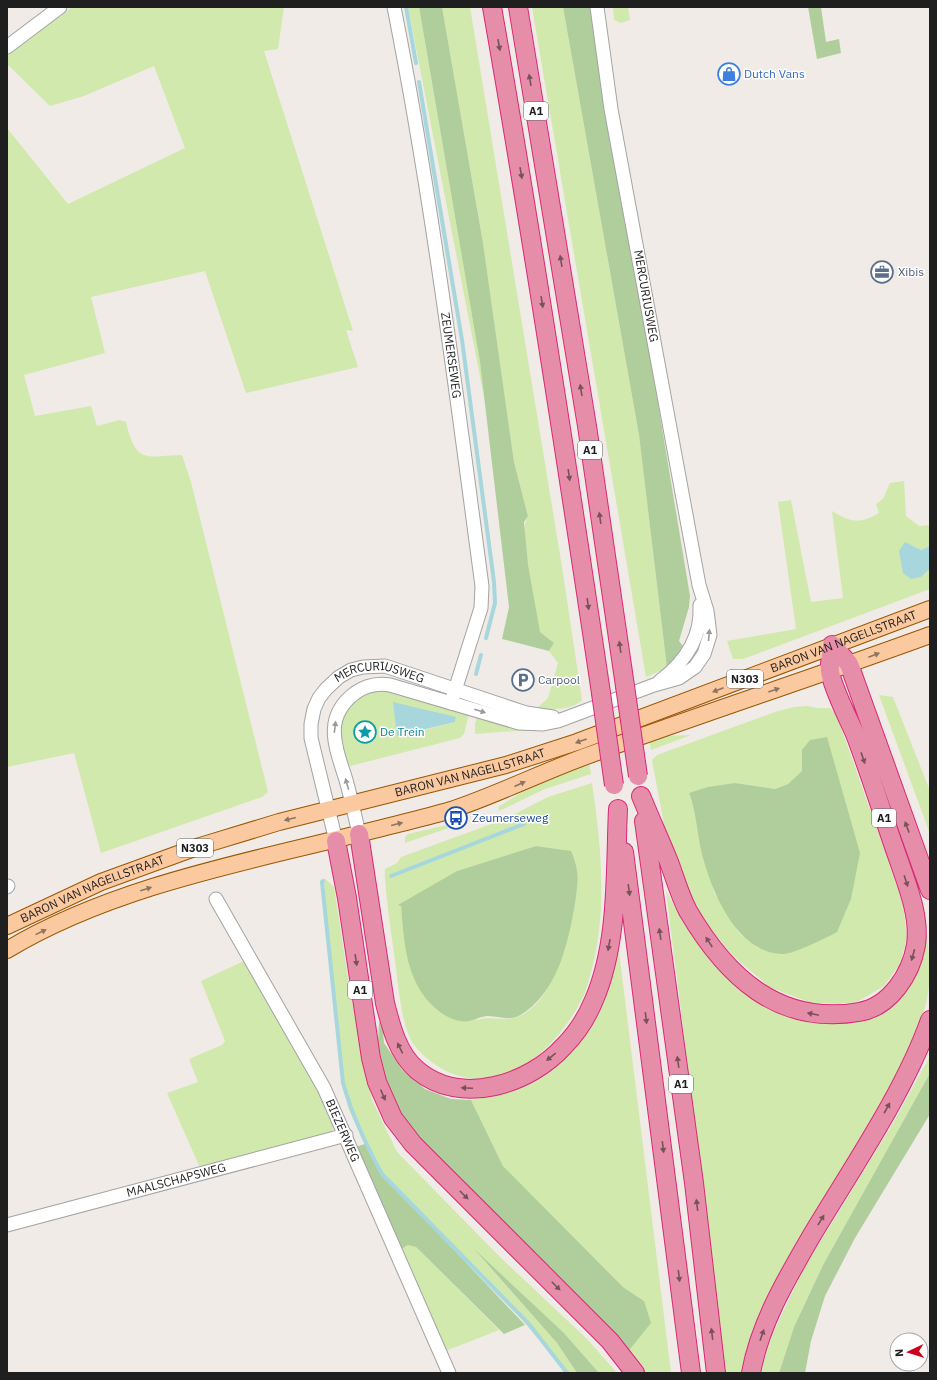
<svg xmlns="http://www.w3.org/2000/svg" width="937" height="1380" font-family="'IBM Plex Sans',sans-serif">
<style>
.grass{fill:#d1e9ac;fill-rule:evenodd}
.forest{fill:#b0ce9b}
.water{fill:#a7d7dd}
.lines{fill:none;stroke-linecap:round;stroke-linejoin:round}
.stream{stroke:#a7d7dd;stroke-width:4}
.minor-casing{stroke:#a3a3a3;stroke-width:15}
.major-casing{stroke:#985602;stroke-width:18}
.highway-casing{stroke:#d92878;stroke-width:20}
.minor{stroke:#fff;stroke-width:13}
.major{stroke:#fbc9a0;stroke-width:16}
.highway{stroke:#e68ea9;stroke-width:18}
.highway-bridge-casing{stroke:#d92878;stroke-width:20;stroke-linecap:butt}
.highway-bridge{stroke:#e68ea9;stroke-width:18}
.oneway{fill:#79515d}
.oneway2{fill:#9a9a9a}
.oneway3{fill:#8d7460}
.labels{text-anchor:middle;stroke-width:3;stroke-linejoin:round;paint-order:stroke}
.shield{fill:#fff;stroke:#626262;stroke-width:1}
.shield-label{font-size:11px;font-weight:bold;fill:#1f1f1f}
.shop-label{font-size:12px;fill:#366cbe;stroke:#fff;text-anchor:start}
.service-label{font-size:12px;fill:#4e5e75;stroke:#fff;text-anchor:start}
.street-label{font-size:12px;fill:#1f1f1f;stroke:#fff}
.culture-label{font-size:12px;fill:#0d838f;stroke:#fff;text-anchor:start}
.transit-label{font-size:12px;fill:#164399;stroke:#fff;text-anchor:start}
</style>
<rect width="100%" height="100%" fill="#f0ebe6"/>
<!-- grass -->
<path class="grass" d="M72 7H284L278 49 264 51 353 331 346 330 358 367 246 393 205 271 91 297 105 353 24 375 35 416 91 406 97 426 120 420 126 422C136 465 146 456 182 455L191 482 268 792 262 797 101 853 74 753 7 767V128L68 204 185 148 154 66 84 96 50 106 7 64V56Z
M408 7H419L480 362 485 402Z
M442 7H470L562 567 582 700C571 711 550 709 535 710L548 698 558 663 549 651 554 643 540 632 537 624C534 602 518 532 528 515L514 462 483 243Z
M532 7H563L639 435 667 668 646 677Z
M613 7H628L630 20 621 23 614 20Z
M904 481 906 516 919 526 930 525V546L921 550 911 545 924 575 930 569V589L743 659H733L727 641 796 629 778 502 791 500 811 602 843 598 832 511C851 523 860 524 879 513L876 504 883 499 890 483Z
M378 688 469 713 464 734 460 738 350 766 341 752 340 721 354 699ZM456 718 455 722 402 736Z
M879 695 893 697 930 791V834Z
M808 706 817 708H830L837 716 903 903 907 938 900 964 884 986 857 1002 837 1004 812 1003 771 988 733 956 699 915 668 846 652 760 657 755 778 711 794 707ZM802 751 821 940 808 945 758 948 739 933 714 892 693 805 689 793 735 783 775 789 788 784 802 771Z
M478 714 527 730 475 734V724Z
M691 735 651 750 649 739 665 736Z
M589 762 591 774 545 789 499 811 498 807 545 778Z
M592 783C601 845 608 910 591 972 589 979 587 988 584 995 559 1048 499 1104 439 1067 428 1060 414 1049 409 1036 401 1017 398 983 395 961 392 937 388 914 386 891 386 883 384 877 385 869L397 863 401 857 505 819 548 797ZM536 846 564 850C567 869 572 889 573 908 574 914 570 922 569 929 562 957 550 1000 522 1015 507 1023 492 1015 477 1020L404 941 401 906 457 871Z
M459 822 460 824 405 843V837L408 834Z
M324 878 334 887 351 997 372 1100 397 1152 500 1257 587 1339 617 1373H599L564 1333 477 1253 557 1343 577 1373H568L516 1313 386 1178 365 1144 348 1108 341 1065 331 978Z
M666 891 685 925 726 974 765 1006 793 1018 824 1024 848 1022 867 1017 925 930C935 972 929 1000 915 1040L743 1368 742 1373H726Z
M617 935 671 1373H638L626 1354 644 1301 623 1287 503 1166 471 1100 501 1094 535 1080 563 1058Z
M244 961 316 1083 335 1121 333 1130 322 1136 201 1170 167 1093 198 1082 189 1059 222 1045 225 1041 201 981Z
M930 1056V1073L823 1265 794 1327 779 1373H761L770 1340 803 1270 895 1120Z
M408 1245 416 1247 499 1330 443 1352 400 1250Z"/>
<!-- forest -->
<path class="forest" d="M419 7H442L483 243 514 462 528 516 524 522 528 565 540 632 554 643 549 651 502 639 509 607 480 362Z
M563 7H592L690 596 689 607 679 641 683 646 667 668 639 435Z
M808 7H821L826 42 839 39 841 53 817 59Z
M827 737 860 853 851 899 837 932C828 937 793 954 784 954 736 955 710 888 701 850 697 831 696 811 689 793L708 787 735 783 775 789 788 784 802 771V750L810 740Z
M536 846 571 851C576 862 579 875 577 887 575 911 566 954 555 975 548 989 536 1006 522 1014 511 1022 499 1016 487 1016 478 1017 470 1023 460 1021 449 1019 442 1014 434 1007 406 981 404 943 401 906L398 905 457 871Z
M379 1021 383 1031 384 1043 403 1071 425 1089 451 1099 471 1100 503 1166 623 1287 644 1301 651 1323 626 1354 410 1130 388 1089 378 1042Z
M930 1073V1114L855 1238 825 1296 811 1341 805 1373H779L794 1327 823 1265Z
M365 1144 386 1178 525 1325 504 1334 416 1247 408 1245 400 1250 355 1147Z
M474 1249 564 1333 599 1373H577L557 1343Z"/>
<!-- water -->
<path class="water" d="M905 542 921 550 930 546V569L921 577 911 579 903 573 899 551Z
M393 702 456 717 455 722 397 736Z"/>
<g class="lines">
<!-- stream -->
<path class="stream" d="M406 7 416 63
M419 82 462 340 494 582 495 603 486 638
M476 674 481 655
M391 876 524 824 523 822
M323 881 322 882 343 1083C352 1115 366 1145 382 1174L529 1324 567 1373"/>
<!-- minor casing -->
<g class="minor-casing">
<g id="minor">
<path id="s1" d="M394 7C432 198 456 392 482 586L481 608 451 703"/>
<path d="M7 47 60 7"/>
<path d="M660 681C685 662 702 637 700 605"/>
<path d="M359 834C355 816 351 798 346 780 336 748 322 718 355 693 365 686 377 683 390 685L519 723 543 724 558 721 654 685 679 678 695 667 704 654 710 635 707 611 699 585 611 109 597 7"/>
<path id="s2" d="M336 841 311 738V724L314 709 319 698 326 689 339 677 351 670 363 667 385 666 526 713 553 717"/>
<path d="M7 887 8 886"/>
<path id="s3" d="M216 899 324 1088 449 1373"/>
<path id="s4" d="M7 1225 346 1135"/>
</g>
</g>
<!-- major casing -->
<g class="major-casing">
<g id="major">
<path id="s5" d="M7 926 101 882 200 846 279 822 506 765 577 742 930 609"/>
<path d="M7 950C113 886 250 861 370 831 397 824 424 818 451 810 499 794 544 771 592 754 704 713 818 676 930 635"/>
</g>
</g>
<!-- highway casing -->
<g class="highway-casing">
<path id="highway" d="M492 7C532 235 567 464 601 693
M518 7 587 426 625 686
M832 645 849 664 930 890
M641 796C650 818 660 840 669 862 675 878 680 896 688 911 726 976 778 1026 859 1012 890 1007 911 974 916 945 920 917 908 887 899 861 884 819 871 776 855 734 848 718 832 687 830 671 829 663 832 653 832 645
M644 821 694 1183 716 1373
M359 834 385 1003C391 1027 398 1054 417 1070 461 1107 530 1084 564 1046 577 1033 587 1017 594 1000 619 942 615 872 618 809
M336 841 347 898 371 1058 377 1082 393 1118 413 1144 610 1341 635 1373
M624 852 691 1373
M751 1373C760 1323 787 1278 812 1235 852 1168 904 1093 930 1020"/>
</g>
<!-- minor -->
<use href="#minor" class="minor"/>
<!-- major -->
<use href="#major" class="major"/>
<!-- highway -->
<use href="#highway" class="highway"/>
<!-- highway-bridge casing -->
<g class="highway-bridge-casing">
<path id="highway-bridge" d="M625 686 638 776
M601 693 614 785"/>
</g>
<!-- highway-bridge -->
<use href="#highway-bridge" class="highway-bridge"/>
</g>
<!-- one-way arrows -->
<defs><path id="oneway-solid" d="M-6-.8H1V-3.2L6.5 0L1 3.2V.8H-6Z"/></defs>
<g class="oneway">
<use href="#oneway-solid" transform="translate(499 45) rotate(80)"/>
<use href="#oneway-solid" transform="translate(530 80) rotate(-100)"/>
<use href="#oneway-solid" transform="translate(521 173) rotate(80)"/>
<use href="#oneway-solid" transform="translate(561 261) rotate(-99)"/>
<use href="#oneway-solid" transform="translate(542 302) rotate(81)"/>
<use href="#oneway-solid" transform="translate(581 390) rotate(-99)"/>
<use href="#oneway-solid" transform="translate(569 475) rotate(82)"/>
<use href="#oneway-solid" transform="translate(600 518) rotate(-98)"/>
<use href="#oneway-solid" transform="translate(588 604) rotate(82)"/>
<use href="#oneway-solid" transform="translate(620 647) rotate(-98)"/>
<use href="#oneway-solid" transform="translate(863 758) rotate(71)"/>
<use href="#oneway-solid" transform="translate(907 827) rotate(-110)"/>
<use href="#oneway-solid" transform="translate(906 881) rotate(72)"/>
<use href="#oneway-solid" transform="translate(629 890) rotate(82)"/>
<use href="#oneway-solid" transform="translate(660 934) rotate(-98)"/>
<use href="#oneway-solid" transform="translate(709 942) rotate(-123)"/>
<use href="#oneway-solid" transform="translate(609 945) rotate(100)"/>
<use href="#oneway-solid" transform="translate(913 955) rotate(105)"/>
<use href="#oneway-solid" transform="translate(356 960) rotate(82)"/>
<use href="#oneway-solid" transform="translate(813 1014) rotate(-168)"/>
<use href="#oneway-solid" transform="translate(646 1018) rotate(83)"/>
<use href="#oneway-solid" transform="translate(400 1048) rotate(-116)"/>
<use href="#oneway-solid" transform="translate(551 1057) rotate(141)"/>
<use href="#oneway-solid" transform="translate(678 1062) rotate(-98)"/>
<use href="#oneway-solid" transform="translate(467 1088) rotate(-178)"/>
<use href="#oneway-solid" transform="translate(383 1095) rotate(66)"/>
<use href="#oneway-solid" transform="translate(887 1108) rotate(-61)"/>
<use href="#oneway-solid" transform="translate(663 1147) rotate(83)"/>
<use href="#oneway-solid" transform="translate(464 1195) rotate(45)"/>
<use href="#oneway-solid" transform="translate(697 1205) rotate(-97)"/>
<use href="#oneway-solid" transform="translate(821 1220) rotate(-59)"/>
<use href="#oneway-solid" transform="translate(679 1276) rotate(83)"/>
<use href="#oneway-solid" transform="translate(556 1286) rotate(45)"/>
<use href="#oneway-solid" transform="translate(712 1334) rotate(-97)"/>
<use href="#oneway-solid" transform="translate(762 1335) rotate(-71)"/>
</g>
<g class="oneway2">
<use href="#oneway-solid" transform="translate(709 635) rotate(-85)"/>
<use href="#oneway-solid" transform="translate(480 711) rotate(18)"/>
<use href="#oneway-solid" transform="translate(335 727) rotate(-83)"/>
<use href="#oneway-solid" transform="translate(347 784) rotate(-106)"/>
</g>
<g class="oneway3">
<use href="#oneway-solid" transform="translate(874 655) rotate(-21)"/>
<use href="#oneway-solid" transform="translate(718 690) rotate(159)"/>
<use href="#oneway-solid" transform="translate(774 690) rotate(-19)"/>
<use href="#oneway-solid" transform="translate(581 741) rotate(160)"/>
<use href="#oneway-solid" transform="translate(520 784) rotate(-24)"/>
<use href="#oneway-solid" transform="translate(290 819) rotate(166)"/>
<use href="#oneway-solid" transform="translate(397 824) rotate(-14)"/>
<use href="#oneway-solid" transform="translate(146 889) rotate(-18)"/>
<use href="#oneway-solid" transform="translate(41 932) rotate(-26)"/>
</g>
<!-- icons -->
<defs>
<g id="shop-ring" transform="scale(1.15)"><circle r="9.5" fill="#fff" stroke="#3f7fe0" stroke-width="1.5"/><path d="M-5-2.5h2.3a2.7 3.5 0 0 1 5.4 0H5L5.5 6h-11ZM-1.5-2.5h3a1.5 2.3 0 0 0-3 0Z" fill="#3f7fe0"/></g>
<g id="office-ring" transform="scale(1.15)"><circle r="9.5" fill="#fff" stroke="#5c6f8a" stroke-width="1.5"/><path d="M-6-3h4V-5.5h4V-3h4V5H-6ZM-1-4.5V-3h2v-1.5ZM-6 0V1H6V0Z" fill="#5c6f8a"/></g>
<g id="parking-ring" transform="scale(1.15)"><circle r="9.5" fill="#fff" stroke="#5c6f8a" stroke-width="1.5"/><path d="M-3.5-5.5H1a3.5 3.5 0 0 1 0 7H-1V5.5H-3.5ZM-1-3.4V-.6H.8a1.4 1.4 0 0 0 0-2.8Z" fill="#5c6f8a"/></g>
<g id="sight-ring" transform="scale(1.15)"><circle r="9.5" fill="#fff" stroke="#0f9aa8" stroke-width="1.5"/><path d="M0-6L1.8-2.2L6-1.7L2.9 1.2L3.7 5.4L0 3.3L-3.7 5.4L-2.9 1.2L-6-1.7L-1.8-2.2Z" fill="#0f9aa8"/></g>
<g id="bus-ring" transform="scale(1.15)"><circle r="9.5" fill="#fff" stroke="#1a4fb4" stroke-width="1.5"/><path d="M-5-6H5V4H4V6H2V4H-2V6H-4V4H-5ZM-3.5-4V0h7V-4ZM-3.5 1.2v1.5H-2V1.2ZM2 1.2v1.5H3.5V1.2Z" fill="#1a4fb4"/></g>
</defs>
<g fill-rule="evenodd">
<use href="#shop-ring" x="729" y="74"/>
<use href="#office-ring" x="882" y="272"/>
<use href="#parking-ring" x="523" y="680"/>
<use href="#sight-ring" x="365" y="732"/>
<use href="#bus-ring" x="456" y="818"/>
</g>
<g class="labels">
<!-- shield labels -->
<g class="shield">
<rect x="524" y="102" width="24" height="18" rx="3"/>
<rect x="578" y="441" width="24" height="18" rx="3"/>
<rect x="727" y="670" width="36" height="18" rx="3"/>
<rect x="872" y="809" width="24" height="18" rx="3"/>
<rect x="177" y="839" width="36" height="18" rx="3"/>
<rect x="348" y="981" width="24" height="18" rx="3"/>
<rect x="669" y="1075" width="24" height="18" rx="3"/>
</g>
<g class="shield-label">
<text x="536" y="115">A1</text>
<text x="590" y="454">A1</text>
<text x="745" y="683">N303</text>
<text x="884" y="822">A1</text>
<text x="195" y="852">N303</text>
<text x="360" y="994">A1</text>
<text x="681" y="1088">A1</text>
</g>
<!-- shop labels -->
<g class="shop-label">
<text x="744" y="78">Dutch Vans</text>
</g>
<!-- service labels -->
<g class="service-label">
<text x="898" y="276">Xibis</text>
<text x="538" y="684">Carpool</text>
</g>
<!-- street labels -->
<g class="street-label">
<text transform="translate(646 296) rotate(80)" y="4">MERCURIUSWEG</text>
<text dy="4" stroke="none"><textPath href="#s1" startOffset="353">ZEUMERSEWEG</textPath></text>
<text dy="4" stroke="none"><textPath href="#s5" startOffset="885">BARON VAN NAGELLSTRAAT</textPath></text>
<text dy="4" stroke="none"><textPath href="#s2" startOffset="219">MERCURIUSWEG</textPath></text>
<text dy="4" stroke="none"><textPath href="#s5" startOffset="489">BARON VAN NAGELLSTRAAT</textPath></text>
<text dy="4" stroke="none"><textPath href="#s5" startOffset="93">BARON VAN NAGELLSTRAAT</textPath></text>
<text dy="4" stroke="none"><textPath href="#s3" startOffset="264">BIEZERWEG</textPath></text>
<text dy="4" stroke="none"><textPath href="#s4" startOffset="175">MAALSCHAPSWEG</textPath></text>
</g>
<!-- culture labels -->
<g class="culture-label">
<text x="380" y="736">De Trein</text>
</g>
<!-- transit labels -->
<g class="transit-label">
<text x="472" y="822">Zeumerseweg</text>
</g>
</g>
<!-- border -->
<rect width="937" height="1380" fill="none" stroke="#1f1f1f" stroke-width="16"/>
<!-- north arrow -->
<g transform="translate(909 1352) rotate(266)"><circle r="19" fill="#ffffff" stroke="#a5a5a5"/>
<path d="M0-3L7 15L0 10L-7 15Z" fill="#cc0319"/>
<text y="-6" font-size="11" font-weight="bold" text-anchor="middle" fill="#1f1f1f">N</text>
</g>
</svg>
